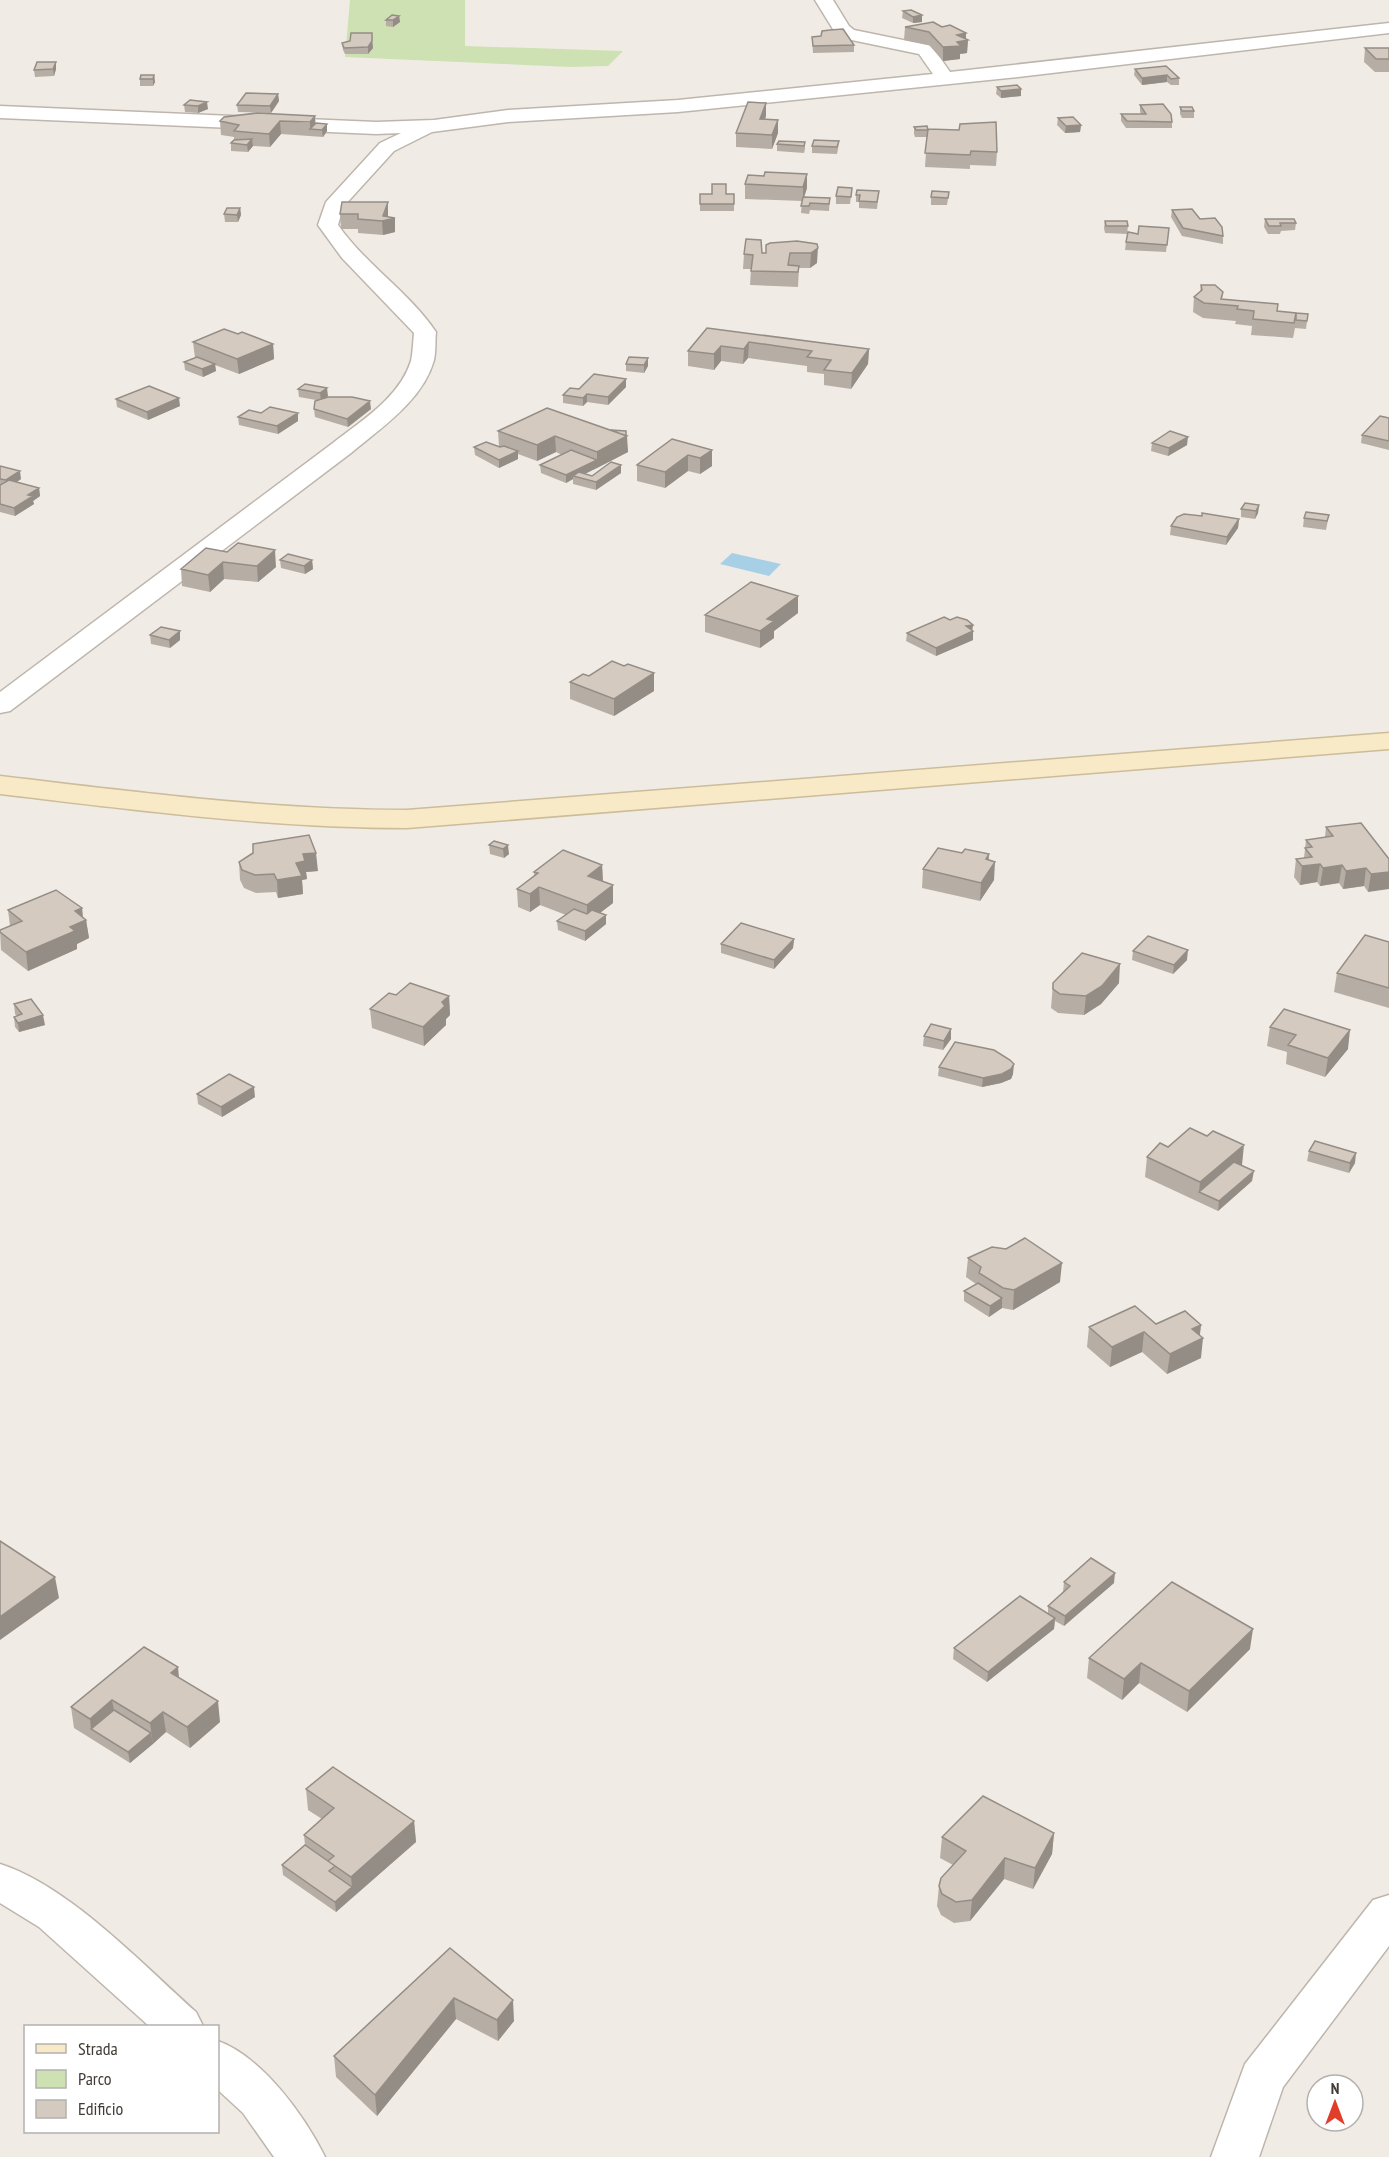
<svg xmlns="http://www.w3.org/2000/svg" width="1389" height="2157" font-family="'PT Sans Narrow',sans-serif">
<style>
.green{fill:#cee1b2}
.water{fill:#a7d0e7}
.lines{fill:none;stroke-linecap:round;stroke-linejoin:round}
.street-casing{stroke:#beb6ac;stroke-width:3}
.secondary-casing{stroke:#ccbc99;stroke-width:3}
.street{fill:#fff;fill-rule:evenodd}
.secondary{fill:#f8eac7;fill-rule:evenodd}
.wall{fill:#b6aea4}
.shaded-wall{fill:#948d86}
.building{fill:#d4cabf;stroke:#948d86;stroke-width:1.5}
</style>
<rect width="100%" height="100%" fill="#f0ece5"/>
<!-- green -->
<path class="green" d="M350 0H465V46L623 51 608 66 571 67 345 57Z"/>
<!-- water -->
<path class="water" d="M732 553 781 564 769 576 720 564Z"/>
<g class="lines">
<!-- street casing -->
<g class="street-casing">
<path id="street" d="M815 0H833L849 26 854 30 932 46 950 72 1389 23V33L1018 77 678 112 508 122 432 132 394 151 343 207 338 225C366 265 409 292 436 332 435 341 436 351 434 360 423 400 381 428 351 453L10 711 0 713V692L333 443C361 421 400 397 411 361 413 352 413 342 414 333L342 258 318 225 326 202 380 143 401 133 376 134 0 118V106L376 122 434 120 508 110 678 100 933 74 919 54 842 38 836 34Z
M0 1864C69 1886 142 1964 196 2012L203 2026H149L39 1927 0 1903Z
M1389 1895V1946L1283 2087 1259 2157H1211L1245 2064 1373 1900Z
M218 2041C262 2057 305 2116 325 2157H274L243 2113 218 2090Z"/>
</g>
<!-- secondary casing -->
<g class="secondary-casing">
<path id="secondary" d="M1389 733V749L407 828C270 828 136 810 0 794V776C136 792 270 810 407 810Z"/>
</g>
<!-- street -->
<use href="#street" class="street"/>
<!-- secondary -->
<use href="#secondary" class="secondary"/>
</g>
<!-- wall -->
<path class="wall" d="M903 11 922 22 913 23 902 18Z
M399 16 400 22 393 27 386 26V20Z
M905 27H942L966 33V39L968 40 967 53 960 54V59L943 61 929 45 904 40Z
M372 33 373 48 368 54H345L343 50 342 43Z
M812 37 854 45V52L813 53Z
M1365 48H1389V72H1375L1364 62Z
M56 69 54 76 35 77 34 70Z
M1135 69 1179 78V85H1171L1167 82 1142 85 1134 75Z
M154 75 155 82 153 86H140V79Z
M997 87 1021 96 1001 98 996 94Z
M278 94 279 101 271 113 238 112 237 105Z
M190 100 208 109 198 113 185 112 184 105Z
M1140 105 1172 122V128H1126L1121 121V114H1141L1140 112Z
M1180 107 1194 111V118H1182L1180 114Z
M766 116 765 119 778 120V133L772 149 736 147V133Z
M224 117 327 124V131L323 137 281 134 270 147 253 146 248 152 231 151V143L234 140V137L221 135 220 121Z
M1058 118 1081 125 1080 132 1065 133 1057 125Z
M914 127 928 129 997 152 996 166 970 165V169L925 167 927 137H915L914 134Z
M839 141 838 149 837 154 812 153V146Z
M805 142V149L804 153 777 151V144Z
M764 176 807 188 804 197 830 198 829 211 810 210 809 214 801 213 802 201 745 199V184Z
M852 188 850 204H836V196Z
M879 191 877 209 859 208V202H856V195Z
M949 192 947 205H931V197Z
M700 194H734V211H700Z
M342 202 388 217 395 218V232L383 235 358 233V229H341L340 214Z
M240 208 241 215 238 222H225L224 214Z
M1172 210 1200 219 1223 236V244L1182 236 1171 217Z
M1265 219 1296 223 1295 230 1281 231 1280 234H1268L1264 227Z
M1105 221 1128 226 1127 234 1105 233 1104 228Z
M1169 228 1166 252 1125 250 1126 242 1138 234Z
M817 244V263L810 268H799L798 287 750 285 751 269H743L744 254 766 253V245Z
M1201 285 1223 292 1222 299 1278 304V311L1308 314 1306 329 1295 328 1293 338 1251 335 1252 326 1235 324 1236 321 1203 318 1193 312 1194 297 1200 292Z
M707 328 869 349 868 364 851 389 824 385V374L807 372V366L748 358 743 364 721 361 714 370 688 366V351Z
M238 334 273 344 274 359 239 374 215 365 216 371 203 377 185 370 184 362 195 358 193 342Z
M648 358V366L644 373 626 371V364Z
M626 379V387L608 405 587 402 583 406 563 403V395L579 389Z
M305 384 328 396 325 398 371 409 348 427 315 417 314 409 316 400 299 397 298 389Z
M116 399 180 406 148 420 117 407Z
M261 413 298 421 278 434 239 425 238 417Z
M1389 418V450L1361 443 1362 435Z
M498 431 626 436 628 452 585 474 592 476 621 465V473L596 490 573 484V479L566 483 541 473 540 465 562 455 556 452 537 461 518 454V459L499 468 475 455 474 447H499Z
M1152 443 1187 445 1168 456 1151 451Z
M712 450V466L700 474 688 471 665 488 637 481V465Z
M0 466 21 479 17 482 39 488 40 496 33 501 34 504 15 516 0 512Z
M1259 505 1258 513 1255 519 1241 517V509Z
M1329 515 1326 530 1303 527 1304 518Z
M1239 519 1238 528 1226 545 1170 535 1171 526Z
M206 548 276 567 258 582 224 579 210 592 182 586 181 569Z
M280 560H312L313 569 305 574 281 568Z
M798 613 774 631V638L760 648 705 632V615Z
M950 620 973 625 972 630 973 631V640L936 656 906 641 907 633Z
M180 631V640L170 648 151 644 150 635Z
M624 666 654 673V691L614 716 570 699V682Z
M1326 827 1389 859 1368 892 1364 886 1343 889 1339 883 1320 886 1317 882 1300 885 1294 877 1296 859 1304 858 1306 840 1325 837Z
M494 841 509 854 504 858 490 854 489 845Z
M989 860 994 880 980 901 922 888 923 869Z
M239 862 318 871 306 872 307 879 302 880 303 894 278 898 276 892 256 893 244 888 240 880Z
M602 865 603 881 613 903 600 913 606 924 585 941 558 930 557 921 566 915 540 905 530 912 518 907 517 889 534 876V872Z
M82 908 83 917 86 920 89 938 77 944V949L28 971 1 950 0 930 10 926 8 910Z
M794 939 793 948 774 969 721 953V944Z
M1389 942V1008L1334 992 1337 973Z
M1133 951 1187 960 1173 974 1132 960Z
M1053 983H1119L1101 1004 1084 1015 1058 1013 1051 1008Z
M396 995 449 996 450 1015 446 1019V1025L424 1046 372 1028 370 1009Z
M14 1004 45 1025 19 1032 15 1027 14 1017 17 1016 15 1014Z
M1270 1027 1348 1049 1325 1077 1286 1064 1287 1052 1267 1046Z
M951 1029V1039L943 1050 923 1046 924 1036Z
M939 1067 1013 1074 1011 1079 1001 1083 982 1087 938 1076Z
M197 1094 255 1097 222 1117 198 1104Z
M1168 1147 1242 1165 1241 1166 1252 1181 1218 1211 1145 1177 1147 1157Z
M1309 1151 1355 1163 1349 1173 1307 1161Z
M968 1258 1060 1282 1013 1310 1002 1308 989 1317 964 1301V1291L976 1284 966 1277Z
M1156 1324 1201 1325 1200 1335 1201 1358 1167 1374 1142 1352 1110 1367 1087 1347 1089 1327Z
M1064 1582 1114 1583 1064 1626 1055 1621 1054 1629 987 1682 953 1659 954 1648 1048 1614V1606L1063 1592Z
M1250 1649 1187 1712 1139 1683 1122 1700 1087 1678 1089 1658Z
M179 1677 220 1722 190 1748 166 1732 130 1763 74 1728 71 1707Z
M306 1789 414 1821 416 1842 336 1912 283 1875 282 1865 305 1845 304 1835 322 1819 308 1810Z
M1054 1833 1052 1854 1033 1889 1004 1879 970 1921 954 1923 941 1915 937 1906 939 1886 953 1865 940 1858 942 1837Z
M450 1948 514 2021 498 2041 456 2019 377 2116 336 2077 334 2056Z"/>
<!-- shaded-wall -->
<path class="shaded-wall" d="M922 15V22L913 23V17Z
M399 16 400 22 393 27V20Z
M966 33V40H968L967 53 960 54V59L943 61V47L957 35Z
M372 41 373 48 368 54V47Z
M56 62V69L54 76 53 69Z
M154 75 155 82 153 86V79Z
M1167 75V82L1142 85V78Z
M1021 89V96L1001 98V91Z
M278 94 279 101 271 113 270 106Z
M207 102 208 109 198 113V106Z
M766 103V116L760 132V119Z
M315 116 316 130 310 129V122Z
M778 120V133L772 149V135Z
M280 121 281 134 270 147 269 134Z
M327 124V131L323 137 322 130Z
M1081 125 1080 132 1065 133 1066 126Z
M252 139 253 146 248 152 247 145Z
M807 174V188L803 201V187Z
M388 202V216L387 220 395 218V232L383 235 382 221Z
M240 208 241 215 238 222 237 215Z
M818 248 817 263 810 268 811 253Z
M749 342 748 358 743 364 744 349Z
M273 344 274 359 239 374 237 359Z
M721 346V361L714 370V354Z
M869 349 868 364 851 389 852 373Z
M648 358V366L644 373V365Z
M215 364 216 371 203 377 202 369Z
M626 379V387L608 405V397Z
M327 388 328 396 321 401 320 393Z
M587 394V402L583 406V398Z
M179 398 180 406 148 420 147 412Z
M370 401 371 409 348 427 347 419Z
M298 413V421L278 434 277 426Z
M555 436 556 452 537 461V445Z
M627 436 628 452 597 468V452Z
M1188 437 1187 445 1168 456 1169 448Z
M712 450V466L700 474V458Z
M518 451V459L499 468V460Z
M688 455V471L665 488V472Z
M597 460V468L578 477 573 476V479L566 483V475Z
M621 465V473L596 490V482Z
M20 471 21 479 7 488 6 480Z
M39 488 40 496 33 501 34 504 15 516 14 508 28 495Z
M1259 505 1258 513 1255 519 1256 511Z
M1239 519 1238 528 1226 545 1227 537Z
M275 550 276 567 258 582 257 566Z
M312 560 313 569 305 574 304 566Z
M223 562 224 579 210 592 208 575Z
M798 596V613L774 631V638L760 648V631L767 619Z
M973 625 972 632 973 631V640L936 656V648L966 626Z
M180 631V640L170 648 169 640Z
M654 673V691L614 716V699Z
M508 845 509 854 504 858 503 849Z
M316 853 318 871 306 872 307 879 302 880 303 894 278 898 277 880 296 863 303 854Z
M989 854 988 872 995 862 994 880 980 901 981 883 986 859Z
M1320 864 1317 882 1300 885 1302 866Z
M602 865 603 883 588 876Z
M1342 865 1339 883 1320 886 1323 868Z
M1366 868 1364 886 1343 889 1346 871Z
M1389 872V889L1368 892 1371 874Z
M613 885V903L587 923V905Z
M539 887 540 905 530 912V894Z
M82 908 83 921 86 920 89 938 77 944V949L28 971 26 952 70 927 75 911Z
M606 915V924L585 941V931Z
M794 939 793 948 774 969V960Z
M1188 950 1187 960 1173 974 1174 965Z
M1120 964 1119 983 1101 1004 1084 1015 1086 996Z
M449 996 450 1015 446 1019V1025L424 1046 423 1027 442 1002Z
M43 1015 45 1025 19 1032 18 1023Z
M951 1029V1039L943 1050 944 1041Z
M1350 1030 1348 1049 1325 1077 1328 1058Z
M1014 1064 1013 1074 1011 1079 1001 1083 982 1087 983 1078Z
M254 1087 255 1097 222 1117 221 1107Z
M1244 1145 1242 1165 1206 1195 1199 1192 1200 1182Z
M1356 1153 1355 1163 1349 1173 1350 1163Z
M1254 1171 1252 1181 1218 1211 1219 1201Z
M1062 1263 1060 1282 1013 1310 1014 1290Z
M1002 1298V1308L989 1317 990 1306Z
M1201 1325 1199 1340 1203 1338 1201 1358 1167 1374 1170 1354 1192 1329Z
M1144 1332 1142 1352 1110 1367 1112 1347Z
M1115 1573 1114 1583 1064 1626 1065 1616Z
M55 1577 59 1598 0 1640V1617Z
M1055 1618 1054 1629 987 1682 988 1672Z
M1253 1629 1250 1649 1187 1712 1189 1691Z
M1141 1663 1139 1683 1122 1700 1124 1679Z
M178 1667 180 1688 171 1673Z
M112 1700 116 1721 91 1729 90 1719Z
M218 1701 220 1722 190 1748 187 1727Z
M163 1712 166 1732 153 1744 150 1723Z
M151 1733 153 1744 130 1763 128 1752Z
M414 1821 416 1842 336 1912 335 1902 352 1887 351 1877Z
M1054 1833 1052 1854 1033 1889 1035 1868Z
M1005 1858 1004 1879 970 1921 972 1900Z
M454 1998 456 2019 377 2116 375 2095Z
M513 2000 514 2021 498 2041 497 2020Z"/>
<!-- building -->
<path class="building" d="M911 10 922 15 913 17 903 11Z
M392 15 399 16 393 20H386Z
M933 22 942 27 950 25 966 33 957 35 968 40 957 42 961 46 943 47 929 32 905 27Z
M843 29 854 45 813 46 812 37 821 36 822 31 830 30Z
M351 33H372V41L368 47 344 48 342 43 350 41Z
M1365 48H1389V59H1376Z
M37 62H56L53 69 34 70Z
M1166 66 1179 78 1171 79 1167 75 1142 78 1135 69Z
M141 75H154L153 79H140Z
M1017 85 1021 89 1001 91 997 87Z
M246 93 278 94 270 106 237 105Z
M190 100 207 102 198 106 184 105Z
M748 102 766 103 760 119 778 120 772 135 736 133Z
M1163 104 1171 114 1172 122 1127 121 1121 114H1146L1140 105Z
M1180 107H1192L1194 111H1182Z
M257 113 315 116 310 122 280 121 269 134 234 131 239 125 220 121 224 117Z
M1073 117 1081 125 1066 126 1058 118Z
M996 122 997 152 971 151 970 155 925 153 928 129 959 130 960 124Z
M316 123 327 124 322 130 310 129Z
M927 126 928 130H916L914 127Z
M252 139 247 145 231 143 234 140Z
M814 140 839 141 837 147 812 146Z
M779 141 805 142 804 146 777 144Z
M765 172 807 174 803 187 745 184 748 175 764 176Z
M712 184H726V194H734V204H700V194H712Z
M838 187 852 188 851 197 836 196Z
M857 190 879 191 877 202 859 201 860 195H856Z
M932 191 949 192 948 198 931 197Z
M803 197 830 198 829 204 810 203 809 206H801Z
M342 202H388L383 216 395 218 382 221 358 219V214H340Z
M227 208H240L237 215 224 214Z
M1192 209 1200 219 1215 218 1222 227 1223 236 1183 228 1172 210Z
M1265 219H1294L1296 223H1280L1281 226H1269Z
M1105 221H1127L1128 226H1106Z
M1139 226 1169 228 1167 245 1126 242 1128 232 1138 234Z
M746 239 761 240 762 253H766V245L770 243 797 241 817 244 818 248 811 253H790L788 265 799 266 798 272 751 271 753 255 744 254Z
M1201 285H1215L1223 292 1221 299 1278 304 1277 311 1296 313 1294 323 1253 319 1254 311 1237 309 1238 306 1204 303 1194 297 1202 290Z
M1296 313 1308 314 1307 321 1296 320Z
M707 328 869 349 852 373 824 370 831 360 807 357 812 351 749 342 744 349 721 346 714 354 688 351Z
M224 329 238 334 242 332 273 344 237 359 193 342Z
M197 357 215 364 202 369 184 362Z
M629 357 648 358 644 365 626 364Z
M594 374 626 379 608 397 587 394 583 398 563 395 570 388 579 389Z
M305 384 327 388 320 393 298 389Z
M149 386 179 398 147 412 116 399Z
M328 397H352L370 401 347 419 314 409 315 401Z
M270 407 298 413 277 426 238 417 249 410 261 413Z
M547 408 627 436 597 452 555 436 537 445 498 431Z
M1380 416 1389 418V441L1362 435Z
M611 430 626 431V436Z
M1170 431 1188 437 1169 448 1152 443Z
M672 439 712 450 700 458 688 455 665 472 637 465Z
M486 442 500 447 504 446 518 451 499 460 474 447Z
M571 450 597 460 566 475 540 465Z
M611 462 621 465 596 482 573 476 579 472 592 476Z
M0 466 20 471 6 480 0 479Z
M9 480 39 488 28 495 33 496 14 508 0 504V485Z
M1245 503 1259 505 1256 511 1241 509Z
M1306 512 1329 515 1327 521 1304 518Z
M1202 513 1239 519 1227 537 1171 526 1177 517 1184 514 1202 516Z
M238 543 275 550 257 566 223 562 208 575 181 569 206 548 227 552Z
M288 554 312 560 304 566 280 560Z
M751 582 798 596 767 619 774 621 760 631 705 615Z
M944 617 950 620 957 617 967 620 973 625 966 626 973 631 936 648 907 633Z
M161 627 180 631 169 640 150 635Z
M612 661 624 666 628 664 654 673 614 699 570 682 583 674 589 676Z
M1361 823 1389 859V872L1371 874 1366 868 1346 871 1342 865 1323 868 1320 864 1302 866 1296 859 1312 857 1305 848 1312 847 1306 840 1333 836 1326 827Z
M309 835 316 853 303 854 305 861 296 863 302 876 277 880 274 874 255 875 242 870 239 862 253 853V844Z
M494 841 508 845 503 849 489 845Z
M938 848 962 853 965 849 989 854 986 859 995 862 981 883 923 869Z
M563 850 602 865 588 876 613 885 587 905 539 887 530 894 517 889 538 873 534 872Z
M56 890 82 908 75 911 86 920 70 927 75 931 26 952 0 932V930L22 921 8 910Z
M574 909 587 914 592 910 606 915 585 931 557 921Z
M741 923 794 939 774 960 721 944Z
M1365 935 1389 942V988L1337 973Z
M1148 936 1188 950 1174 965 1133 951Z
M1082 953 1120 964 1102 986 1086 996 1060 994 1053 989V983Z
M410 983 449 996 442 1002 445 1006 423 1027 370 1009 389 993 396 995Z
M31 999 43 1015 18 1023 14 1017 22 1014 14 1004Z
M1284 1009 1350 1030 1328 1058 1288 1045 1296 1035 1270 1027Z
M931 1024 951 1029 944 1041 924 1036Z
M955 1042 994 1050 1010 1060 1014 1064 1011 1069 1002 1074 983 1078 939 1067Z
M229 1074 254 1087 221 1107 197 1094Z
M1190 1128 1207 1136 1213 1131 1244 1145 1200 1182 1147 1157 1160 1143 1168 1147Z
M1315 1141 1356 1153 1350 1163 1309 1151Z
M1234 1162 1254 1171 1219 1201 1199 1192Z
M1025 1238 1062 1263 1014 1290 1003 1288 979 1273 981 1267 968 1258 992 1247 1006 1249Z
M978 1283 1002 1298 990 1306 964 1291Z
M1135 1306 1156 1324 1185 1311 1201 1325 1192 1329 1203 1338 1170 1354 1144 1332 1112 1347 1089 1327Z
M0 1541 55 1577 0 1617Z
M1091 1558 1115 1573 1065 1616 1048 1606 1070 1586 1064 1582Z
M1172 1582 1253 1629 1189 1691 1141 1663 1124 1679 1089 1658Z
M1020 1596 1055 1618 988 1672 954 1648Z
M144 1647 178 1667 171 1673 218 1701 187 1727 163 1712 150 1723 112 1700 90 1719 71 1707Z
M114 1710 151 1733 128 1752 91 1729Z
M333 1767 414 1821 351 1877 328 1861 334 1856 304 1835 334 1808 306 1789Z
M983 1796 1054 1833 1035 1868 1005 1858 972 1900 956 1902 942 1894 939 1886 941 1878 966 1851 942 1837Z
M305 1845 335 1866 329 1871 352 1887 335 1902 282 1865Z
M450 1948 513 2000 497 2020 454 1998 375 2095 334 2056Z"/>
<!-- legend -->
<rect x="24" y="2025" width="195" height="108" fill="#ffffff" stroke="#b3b1ae" stroke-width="1.5"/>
<rect x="36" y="2044" width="30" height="9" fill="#f8eac7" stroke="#b3b1ae" stroke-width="1.5"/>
<text x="78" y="2055" font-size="18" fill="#423c35">Strada</text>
<rect x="36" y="2070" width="30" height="18" fill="#cee1b2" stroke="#b3b1ae" stroke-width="1.5"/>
<text x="78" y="2085" font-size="18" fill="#423c35">Parco</text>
<rect x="36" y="2100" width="30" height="18" fill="#d4cabf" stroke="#b3b1ae" stroke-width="1.5"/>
<text x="78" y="2115" font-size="18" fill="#423c35">Edificio</text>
<!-- north arrow -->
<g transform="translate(1335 2103)"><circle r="28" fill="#ffffff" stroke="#b3b1ae" stroke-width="1.5"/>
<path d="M0-4.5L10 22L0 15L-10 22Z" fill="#e23c2a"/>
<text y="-9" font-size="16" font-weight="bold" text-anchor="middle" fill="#423c35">N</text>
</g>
</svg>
